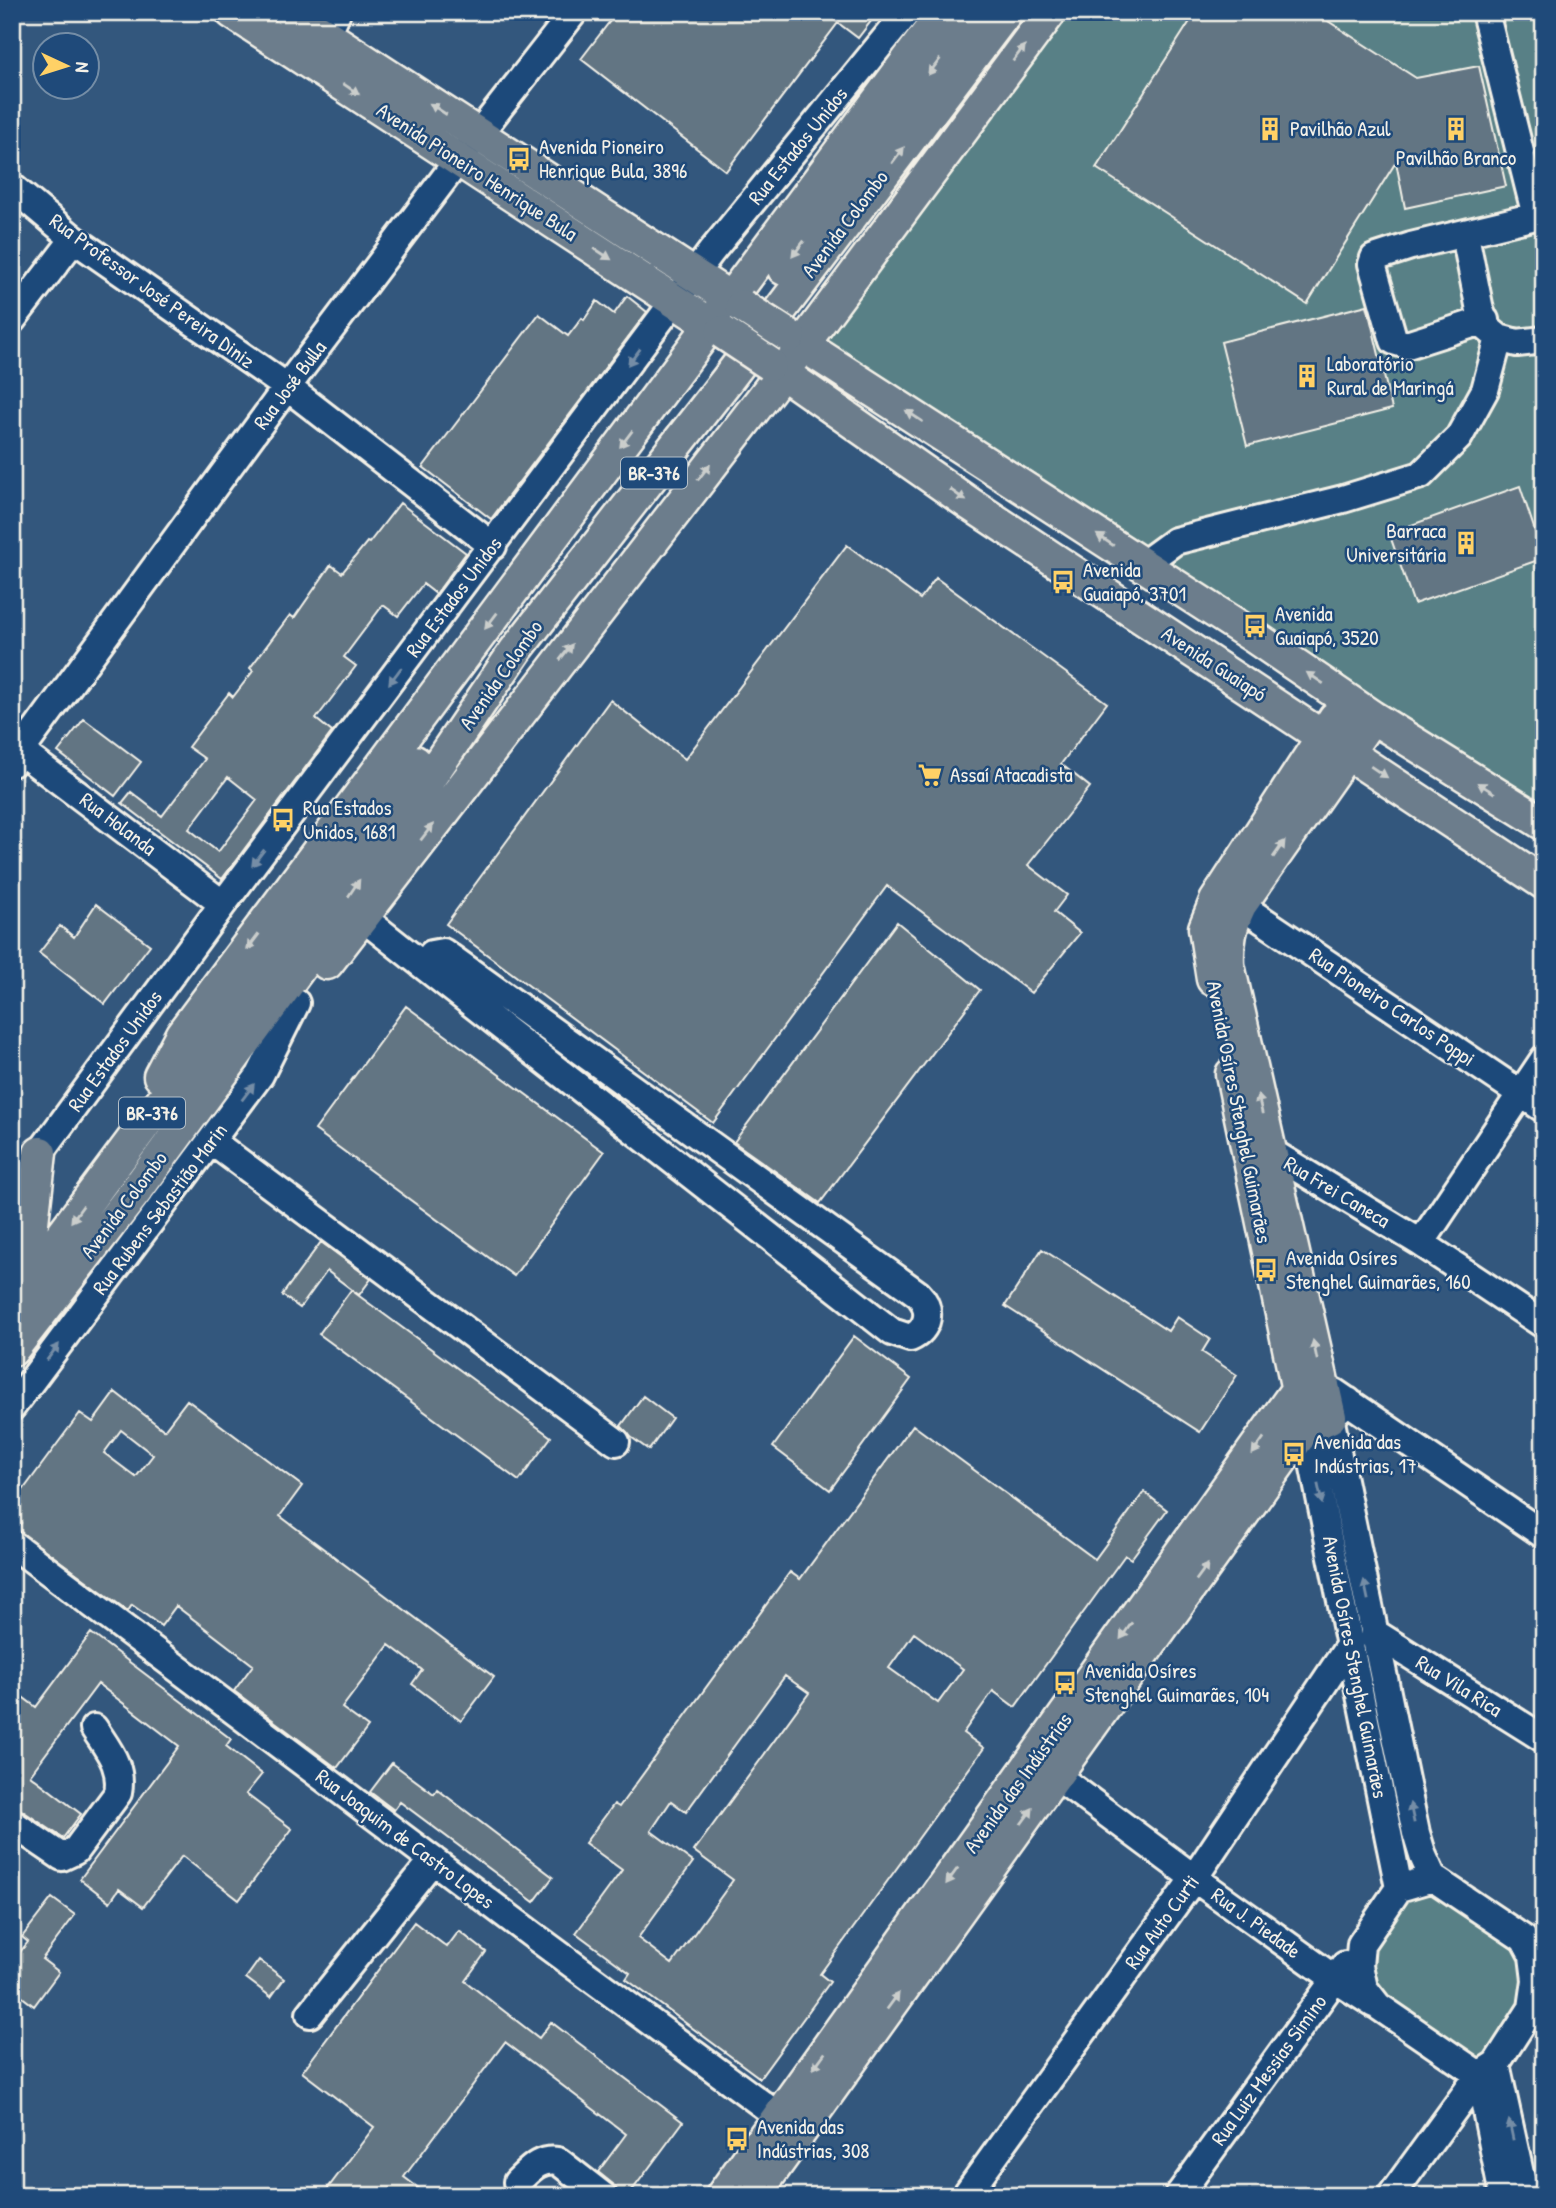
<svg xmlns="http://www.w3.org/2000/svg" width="1556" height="2208" font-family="'Patrick Hand',sans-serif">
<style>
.park{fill:#588086;stroke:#a6b8b7;stroke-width:2}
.building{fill:#627583;stroke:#f4f1e8;stroke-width:2;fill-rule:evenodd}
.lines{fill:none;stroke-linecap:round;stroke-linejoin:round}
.minor-casing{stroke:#f4f1e8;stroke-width:32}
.major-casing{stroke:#f4f1e8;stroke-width:37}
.minor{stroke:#1f4a7a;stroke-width:26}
.major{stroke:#6c7d8c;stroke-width:32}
.major-bridge-casing{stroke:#f4f1e8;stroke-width:37;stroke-linecap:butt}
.major-bridge{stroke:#6c7d8c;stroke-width:32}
.oneway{fill:#cbcecc}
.oneway2{fill:#748da6}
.labels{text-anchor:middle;stroke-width:5;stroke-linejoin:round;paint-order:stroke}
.shield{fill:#1f4a7a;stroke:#b4bfc7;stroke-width:2}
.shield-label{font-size:19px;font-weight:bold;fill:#f4f1e8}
.poi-label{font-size:21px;fill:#f4f1e8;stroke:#1f4a7a;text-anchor:start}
.street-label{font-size:21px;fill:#f4f1e8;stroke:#1f4a7a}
</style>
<rect width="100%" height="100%" fill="#33577d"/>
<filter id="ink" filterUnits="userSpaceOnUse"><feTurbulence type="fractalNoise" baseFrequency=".0143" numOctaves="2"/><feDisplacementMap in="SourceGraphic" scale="14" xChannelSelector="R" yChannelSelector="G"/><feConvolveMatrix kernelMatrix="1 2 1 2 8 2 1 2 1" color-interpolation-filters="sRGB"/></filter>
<g filter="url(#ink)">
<!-- park -->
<path class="park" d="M1050 12H1544V824L803 343Z
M1433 1878 1524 1939 1536 1980 1479 2075 1378 2006 1359 1966 1399 1888Z"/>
<!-- building -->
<path class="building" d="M617 12H826L836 21 843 12H878L858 38 838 23 726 171 581 59Z
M1196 12H1314L1416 78 1479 66 1506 186 1405 208 1396 162 1307 304 1096 168Z
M627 296 647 312 491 519 423 467 539 314 568 336 582 318 584 320 597 301 614 314Z
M1367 305 1392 409 1247 446 1221 342Z
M1520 486 1544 558 1414 604 1389 533Z
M400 503 466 553 436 594 423 584 398 616 383 605 344 657 356 666 316 719 332 732 222 879 122 803 131 792 162 816 205 759 188 747 229 693 233 697 253 671 250 668 290 615 294 618 331 565 342 573 367 542 369 543ZM228 777 257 800 218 852 189 829Z
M847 545 920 599 936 578 1107 703 1061 764 1090 787 1028 865 1067 895 1054 912 1080 933 1031 993 887 886 713 1123 446 924 610 700 685 759Z
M84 719 141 762 115 796 58 752Z
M96 904 150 945 105 1004 39 953 60 926 74 937Z
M897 922 980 990 820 1203 734 1142Z
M406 1006 604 1152 514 1276 315 1130Z
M321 1242 371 1279 359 1295 327 1271 300 1308 282 1295Z
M1042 1249 1168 1331 1177 1317 1210 1339 1202 1352 1237 1375 1200 1432 1005 1306Z
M351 1290 551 1437 519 1481 319 1334Z
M854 1336 911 1379 830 1490 773 1447Z
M115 1392 164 1430 187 1400 302 1486 280 1516 494 1677 461 1721 412 1684 422 1670 389 1645 342 1708 368 1727 337 1768 234 1691 253 1665 176 1606 161 1626 132 1605 128 1611 16 1529 21 1523 12 1517V1505L80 1413 93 1422ZM121 1430 153 1455 136 1477 104 1453Z
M643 1396 672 1418 649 1450 631 1437 621 1426Z
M913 1425 1095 1559 1144 1492 1167 1510 1131 1559 1125 1555 1015 1707 993 1691 963 1733 984 1748 820 1974 830 1982 760 2078 626 1979 630 1973 576 1933 622 1870 585 1843 614 1804 619 1807 790 1572 800 1579ZM914 1633 963 1669 938 1703 889 1668ZM785 1676 809 1693 694 1851 733 1880 672 1964 638 1938 693 1862 651 1831 671 1801 686 1812Z
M91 1633 231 1739 226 1746 262 1774 246 1794 292 1829 239 1900 182 1856 143 1907 119 1889 110 1902 80 1879 179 1746 98 1684 30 1775 81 1814 63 1838 21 1810 12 1807V1689L36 1707Z
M392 1763 434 1794 437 1789 553 1877 534 1902 400 1802 394 1810 370 1792Z
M52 1898 75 1915 42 1959 59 1972 34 2006 12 1989V1962L28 1942 22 1937Z
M414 1922 447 1947 459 1931 486 1952 465 1981 539 2038 551 2022 683 2122 628 2196H618L613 2184 598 2172 626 2134 505 2042 404 2177 429 2196H322L374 2127 302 2072Z
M259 1960 284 1979 271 1997 246 1978Z"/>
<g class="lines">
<!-- minor casing -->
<g class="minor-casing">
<path id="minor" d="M1485 12 1536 216
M319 53 337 12
M12 187 74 239 287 387 493 546
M1465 235 1480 310 1487 328 1499 338 1517 343 1544 340
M12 320 74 239
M1485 320 1407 345 1394 341 1372 264 1374 258 1411 246 1544 214
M1142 565 1175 541 1343 499 1421 475 1459 437 1485 390 1499 338
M12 745 223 904
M12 763 287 387 459 159 574 12
M1240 905 1544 1109
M362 917 425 967 892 1332 910 1338C929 1330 933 1309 918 1294L443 952 432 954 425 967
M211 1141 616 1442
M1271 1152 1421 1243 1544 1325
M12 1191 223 904 711 252 907 12
M1421 1243 1544 1059
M1334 1392 1544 1535
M1348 1401 1330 1417 1416 1833 1423 1856 1433 1878
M12 1407 260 1075 296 1003
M1306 1428 1399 1888
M12 1544 534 1936 793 2127
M1375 1633 1544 1739
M1039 1763 1194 1878 1335 1979 1374 2004
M12 1823 62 1857 75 1851 118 1793C123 1766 108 1750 94 1728
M1433 1878 1524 1939 1533 1956 1536 1980 1532 2008 1496 2064 1479 2075 1378 2006 1364 1988 1359 1966 1361 1944 1399 1888Z
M310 2014 433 1860
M1496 2064 1525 2196
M1479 2075 1503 2196
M517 2182C530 2170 538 2158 558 2161L603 2196
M965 2196 1194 1878 1351 1643
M1178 2196 1345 1965
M1391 2196 1479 2075"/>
</g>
<!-- major casing -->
<g class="major-casing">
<path id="major" d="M232 12 722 332
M290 12 742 306
M784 269 975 12
M789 336 1253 636 1372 717 1544 824
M770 364 970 504 1544 883
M327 963 769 390 1050 12
M1213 979 1205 928 1216 901 1335 718
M1232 1074 1302 1410
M160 1076 182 1034 944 12
M25 1284 40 1153
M12 1302 415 762
M12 1350 135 1192 316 945 516 650 727 380 1006 12
M722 2196 1297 1390 1323 1385
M754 2196 1290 1448 1306 1428 1330 1417 1228 965C1227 942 1230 926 1240 905L1372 717"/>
</g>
<!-- minor -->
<use href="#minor" class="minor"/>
<!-- major -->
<use href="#major" class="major"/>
<!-- major-bridge casing -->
<g class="major-bridge-casing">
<path id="major-bridge" d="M742 306 789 336
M722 332 770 364"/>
</g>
<!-- major-bridge -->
<use href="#major-bridge" class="major-bridge"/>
</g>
<!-- one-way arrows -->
<defs><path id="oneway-solid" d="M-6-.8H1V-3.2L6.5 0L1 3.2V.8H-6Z" transform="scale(1.75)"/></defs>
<g class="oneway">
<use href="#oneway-solid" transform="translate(1019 53) rotate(-53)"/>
<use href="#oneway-solid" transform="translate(934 67) rotate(127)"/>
<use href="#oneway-solid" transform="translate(351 89) rotate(34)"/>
<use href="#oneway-solid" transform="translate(438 109) rotate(-147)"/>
<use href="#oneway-solid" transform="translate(898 155) rotate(-53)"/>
<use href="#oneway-solid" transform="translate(798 249) rotate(127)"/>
<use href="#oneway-solid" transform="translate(603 254) rotate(33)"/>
<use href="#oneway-solid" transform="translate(914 416) rotate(-147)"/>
<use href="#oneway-solid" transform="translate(626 439) rotate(127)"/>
<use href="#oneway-solid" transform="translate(704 472) rotate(-52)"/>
<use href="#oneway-solid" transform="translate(958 495) rotate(35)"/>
<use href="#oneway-solid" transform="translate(1105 540) rotate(-147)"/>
<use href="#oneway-solid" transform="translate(491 621) rotate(127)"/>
<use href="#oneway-solid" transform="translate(566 652) rotate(-52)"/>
<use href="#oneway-solid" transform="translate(1315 678) rotate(-146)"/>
<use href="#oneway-solid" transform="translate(1379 772) rotate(34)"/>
<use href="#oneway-solid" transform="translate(1486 788) rotate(-148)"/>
<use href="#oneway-solid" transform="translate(427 832) rotate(-52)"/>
<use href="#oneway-solid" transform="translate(1279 849) rotate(-55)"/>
<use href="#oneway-solid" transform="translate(354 888) rotate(-56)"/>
<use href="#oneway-solid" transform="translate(253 942) rotate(127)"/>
<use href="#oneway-solid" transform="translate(1260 1104) rotate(-103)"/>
<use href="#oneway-solid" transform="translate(77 1214) rotate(126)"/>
<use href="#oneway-solid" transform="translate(1315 1350) rotate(-102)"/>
<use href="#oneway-solid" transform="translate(1258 1446) rotate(125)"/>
<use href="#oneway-solid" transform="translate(1202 1572) rotate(-54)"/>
<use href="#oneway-solid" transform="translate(1126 1631) rotate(125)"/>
<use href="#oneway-solid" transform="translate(1027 1816) rotate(-54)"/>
<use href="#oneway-solid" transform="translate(952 1876) rotate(126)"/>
<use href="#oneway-solid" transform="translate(893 2001) rotate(-54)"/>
<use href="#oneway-solid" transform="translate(819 2061) rotate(126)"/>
</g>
<g class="oneway2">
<use href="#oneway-solid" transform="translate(634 357) rotate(127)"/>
<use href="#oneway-solid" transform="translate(395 676) rotate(127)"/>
<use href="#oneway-solid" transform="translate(258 858) rotate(127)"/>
<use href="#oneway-solid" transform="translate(248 1092) rotate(-53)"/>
<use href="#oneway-solid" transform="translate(53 1352) rotate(-53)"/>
<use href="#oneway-solid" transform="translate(1320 1494) rotate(78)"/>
<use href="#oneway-solid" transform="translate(1366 1590) rotate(-102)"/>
<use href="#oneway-solid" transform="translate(1412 1813) rotate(-102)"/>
<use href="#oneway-solid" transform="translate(1511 2130) rotate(-102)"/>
</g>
</g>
<!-- icons -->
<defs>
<g id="building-bare" transform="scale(1.89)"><path d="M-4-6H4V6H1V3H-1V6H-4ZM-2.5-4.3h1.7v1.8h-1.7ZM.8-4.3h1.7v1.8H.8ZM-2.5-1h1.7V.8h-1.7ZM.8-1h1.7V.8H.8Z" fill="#ffd166" stroke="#1f4a7a" stroke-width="2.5" paint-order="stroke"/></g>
<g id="bus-bare" transform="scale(1.89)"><path d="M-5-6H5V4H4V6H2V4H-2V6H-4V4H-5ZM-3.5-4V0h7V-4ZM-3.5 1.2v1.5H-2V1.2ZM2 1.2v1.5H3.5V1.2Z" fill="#ffd166" stroke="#1f4a7a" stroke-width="2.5" paint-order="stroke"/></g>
<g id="supermarket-bare" transform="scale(1.89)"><path d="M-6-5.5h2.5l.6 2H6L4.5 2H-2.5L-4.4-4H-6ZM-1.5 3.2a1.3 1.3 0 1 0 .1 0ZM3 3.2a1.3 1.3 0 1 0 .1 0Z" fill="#ffd166" stroke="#1f4a7a" stroke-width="2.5" paint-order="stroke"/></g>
</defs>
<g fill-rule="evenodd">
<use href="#building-bare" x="1270" y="129"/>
<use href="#building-bare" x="1456" y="129"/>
<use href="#bus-bare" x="519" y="159"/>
<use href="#building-bare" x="1307" y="376"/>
<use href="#building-bare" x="1466" y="543"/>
<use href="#bus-bare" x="1063" y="582"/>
<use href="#bus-bare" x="1255" y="626"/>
<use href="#supermarket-bare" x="930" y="775"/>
<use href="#bus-bare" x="283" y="820"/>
<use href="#bus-bare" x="1266" y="1270"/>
<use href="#bus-bare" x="1294" y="1454"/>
<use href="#bus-bare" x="1065" y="1683"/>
<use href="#bus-bare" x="737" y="2139"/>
</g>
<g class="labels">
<!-- shield labels -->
<g class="shield">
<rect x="621" y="457.5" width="66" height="31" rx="5"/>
<rect x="119" y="1097.5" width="66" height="31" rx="5"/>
</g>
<g class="shield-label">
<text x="654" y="480">BR-376</text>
<text x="152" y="1120">BR-376</text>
</g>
<!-- poi labels -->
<g class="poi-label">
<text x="1290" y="136">Pavilhão Azul</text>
<text x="539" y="154">Avenida Pioneiro<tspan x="539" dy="24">Henrique Bula, 3896</tspan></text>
<text x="1456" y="165" text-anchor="middle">Pavilhão Branco</text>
<text x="1327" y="371">Laboratório<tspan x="1327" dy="24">Rural de Maringá</tspan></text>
<text x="1446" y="538" text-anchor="end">Barraca<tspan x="1446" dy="24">Universitária</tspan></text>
<text x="1083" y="577">Avenida<tspan x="1083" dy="24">Guaiapó, 3701</tspan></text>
<text x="1275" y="621">Avenida<tspan x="1275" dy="24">Guaiapó, 3520</tspan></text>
<text x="950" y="782">Assaí Atacadista</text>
<text x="303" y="815">Rua Estados<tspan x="303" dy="24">Unidos, 1681</tspan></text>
<text x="1286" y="1265">Avenida Osíres<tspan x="1286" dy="24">Stenghel Guimarães, 160</tspan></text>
<text x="1314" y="1449">Avenida das<tspan x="1314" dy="24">Indústrias, 17</tspan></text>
<text x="1085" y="1678">Avenida Osíres<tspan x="1085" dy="24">Stenghel Guimarães, 104</tspan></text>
<text x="757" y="2134">Avenida das<tspan x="757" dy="24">Indústrias, 308</tspan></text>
</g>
<!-- street labels -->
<g class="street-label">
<text transform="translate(798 146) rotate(-51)" y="7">Rua Estados Unidos</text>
<text transform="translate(477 172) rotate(33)" y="7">Avenida Pioneiro Henrique Bula</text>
<text transform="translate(845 224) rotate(-53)" y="7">Avenida Colombo</text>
<text transform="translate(152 291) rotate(36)" y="7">Rua Professor José Pereira Diniz</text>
<text transform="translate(290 385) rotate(-53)" y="7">Rua José Bulla</text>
<text transform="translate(454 597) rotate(-53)" y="7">Rua Estados Unidos</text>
<text transform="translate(1214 664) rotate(33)" y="7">Avenida Guaiapó</text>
<text transform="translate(501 675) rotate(-55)" y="7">Avenida Colombo</text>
<text transform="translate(118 824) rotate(37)" y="7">Rua Holanda</text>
<text transform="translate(1392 1007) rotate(34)" y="7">Rua Pioneiro Carlos Poppi</text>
<text transform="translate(115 1051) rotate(-54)" y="7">Rua Estados Unidos</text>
<text transform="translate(1239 1112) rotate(79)" y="7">Avenida Osíres Stenghel Guimarães</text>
<text transform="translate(1337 1192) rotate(31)" y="7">Rua Frei Caneca</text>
<text transform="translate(124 1205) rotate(-53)" y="7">Avenida Colombo</text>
<text transform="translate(160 1209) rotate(-53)" y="7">Rua Rubens Sebastião Marin</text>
<text transform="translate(1355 1667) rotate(79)" y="7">Avenida Osíres Stenghel Guimarães</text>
<text transform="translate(1459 1686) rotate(32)" y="7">Rua Vila Rica</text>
<text transform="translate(1018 1783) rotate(-54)" y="7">Avenida das Indústrias</text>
<text transform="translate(405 1839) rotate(37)" y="7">Rua Joaquim de Castro Lopes</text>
<text transform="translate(1162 1922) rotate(-54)" y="7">Rua Auto Curti</text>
<text transform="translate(1256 1923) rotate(36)" y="7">Rua J. Piedade</text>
<text transform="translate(1269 2070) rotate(-54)" y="7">Rua Luiz Messias Simino</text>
</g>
</g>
<!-- margin -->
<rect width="1556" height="2208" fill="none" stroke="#1f4a7a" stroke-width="42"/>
<rect x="21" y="21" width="1514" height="2166" fill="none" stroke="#f4f1e8" stroke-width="2.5" filter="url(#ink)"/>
<!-- north arrow -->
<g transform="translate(66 66) rotate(94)"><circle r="33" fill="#1f4a7a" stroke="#748da6" stroke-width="2"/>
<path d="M0-5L12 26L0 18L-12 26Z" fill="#ffd166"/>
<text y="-10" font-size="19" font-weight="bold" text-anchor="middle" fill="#f4f1e8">N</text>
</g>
</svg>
